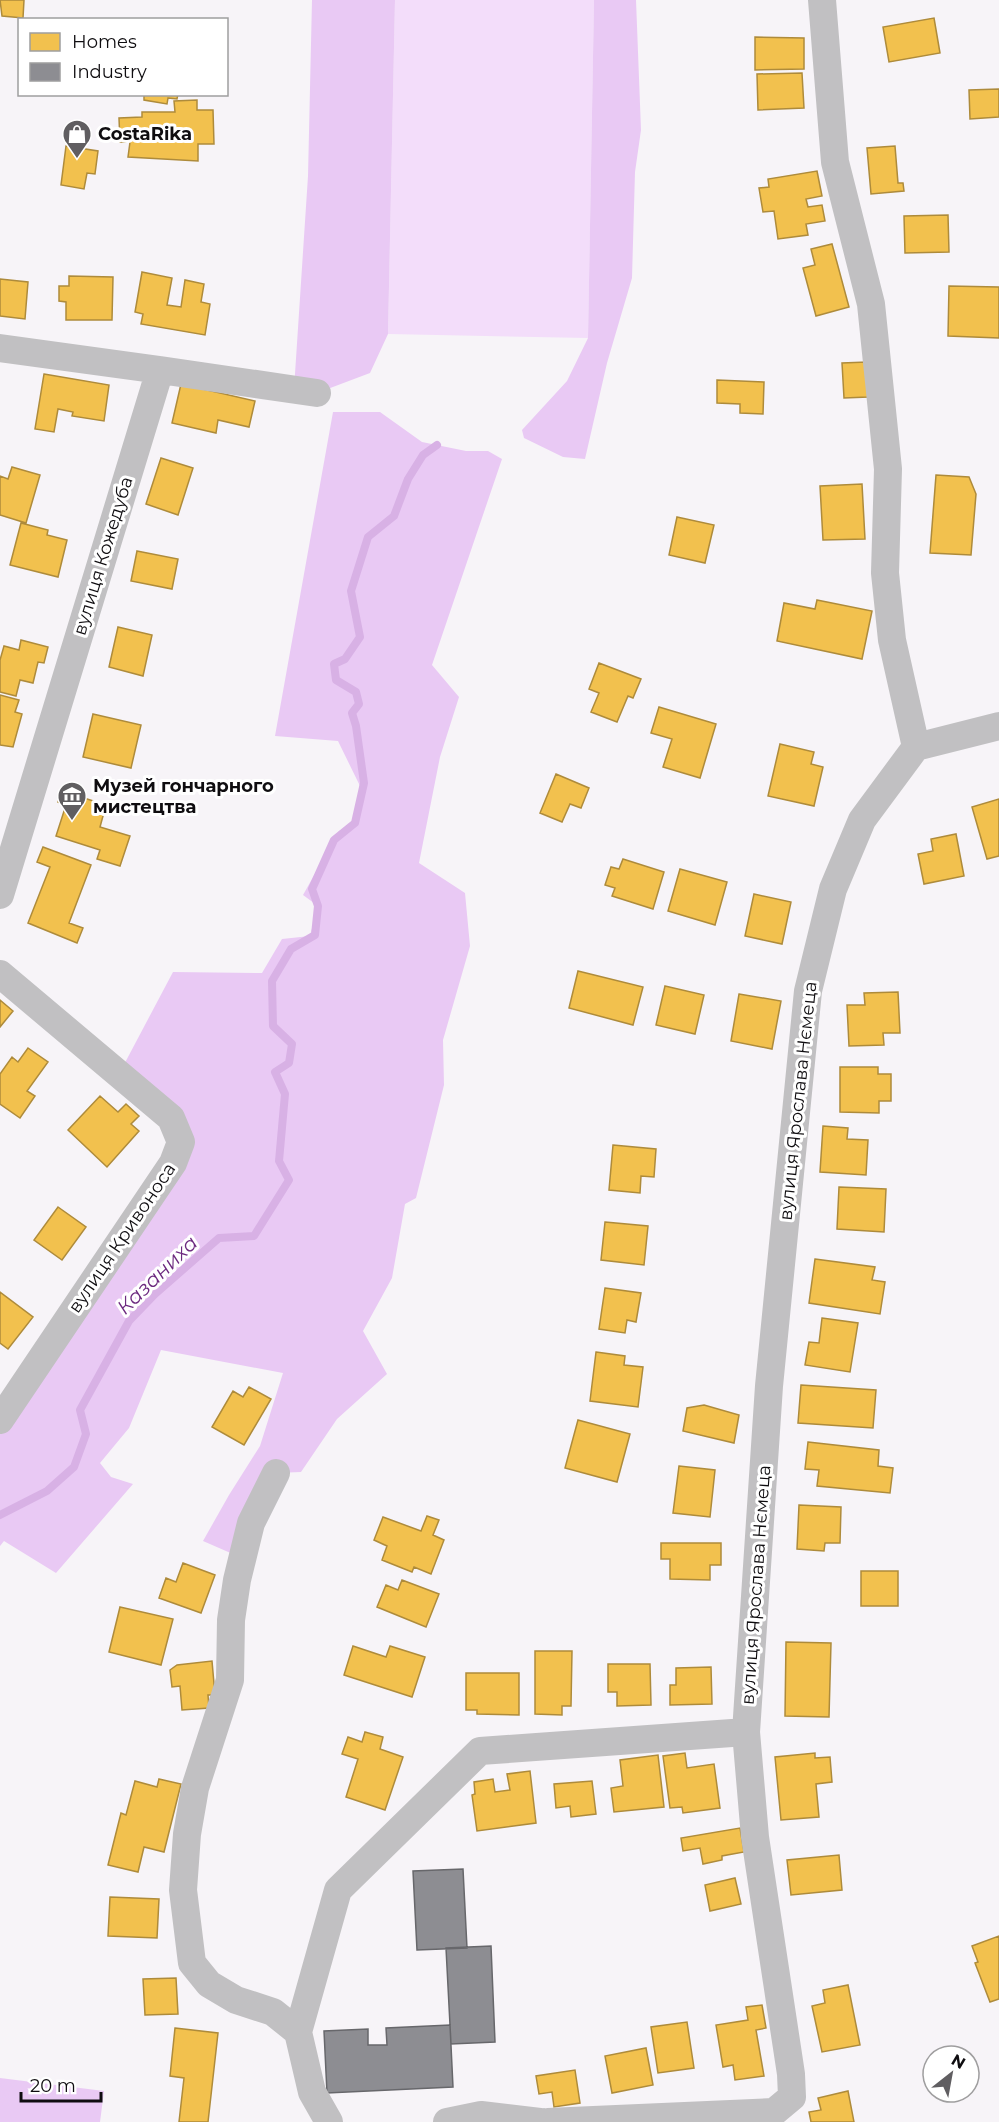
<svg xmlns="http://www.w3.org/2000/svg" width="999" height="2122" font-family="Montserrat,sans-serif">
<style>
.green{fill:#f3ddfa}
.forest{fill:#e9c9f4}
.homes{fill:#f2c14e;stroke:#ae8b3b;stroke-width:1.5}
.industry{fill:#8d8d92;stroke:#67676b;stroke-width:1.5}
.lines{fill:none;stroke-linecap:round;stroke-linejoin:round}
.stream{stroke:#d8b1e5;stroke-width:8}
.minor{stroke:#c1c0c2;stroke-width:28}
.labels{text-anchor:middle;stroke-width:6;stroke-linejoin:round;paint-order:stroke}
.poi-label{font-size:18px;font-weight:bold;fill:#0f0d10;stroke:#fff;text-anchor:start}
.street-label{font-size:18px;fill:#0f0d10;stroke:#fff}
.water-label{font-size:20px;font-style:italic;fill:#6c297f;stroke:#fff}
</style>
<rect width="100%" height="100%" fill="#f7f4f8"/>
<!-- green -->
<path class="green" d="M395 0H594L588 338 388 334Z"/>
<!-- forest -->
<path class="forest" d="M312 0H395L388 334 370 373 317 393 294 389 308 176Z
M594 0H636L641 130 635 172 632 278 607 363 585 459 563 457 524 438 522 430 567 381 588 338Z
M333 412H380L422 442 466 451H488L502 459 432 665 459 697 440 757 419 863 465 893 470 946 443 1040 444 1085 416 1198 405 1204 392 1278 363 1331 387 1374 337 1419 301 1472 276 1473 242 1558 203 1541 229 1495 260 1446 283 1373 161 1350 129 1428 100 1463 111 1477 133 1484 56 1573 4 1541 0 1546V1420L181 1142 119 1074 173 972 262 973 282 939 310 936 318 906 303 895 339 831 355 823 360 786 338 741 275 736Z
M0 2078 104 2091 100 2122H0Z"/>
<!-- homes -->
<path class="homes" d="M0 0H24L23 18 2 16Z
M934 18 940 53 889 62 883 27Z
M755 37 804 38V69L755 70Z
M802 73 804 108 758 110 757 74Z
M999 89V117L970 119 969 90Z
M144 94H178L177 99 168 98 167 104 144 100Z
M197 100V110H213L214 144H198V161L128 157 130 142H120L119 118 142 117V112H175L174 101Z
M66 146 98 151 95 174 87 173 84 189 61 185Z
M895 146 898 183H903L904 191 871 194 867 148Z
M817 171 822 196 806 199 808 207 822 205 825 221 806 224 808 235 778 239 774 211 763 212 759 188 769 187 768 179Z
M948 215 949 252 905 253 904 216Z
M832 244 849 307 816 316 803 268 815 265 811 249Z
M142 272 172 278 167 305 181 307 185 280 204 284 201 302 210 304 205 335 141 324 143 314 135 312Z
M69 276 113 277 112 320H66V302L59 301V286H69Z
M0 279 28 282 25 319 0 316Z
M949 286 999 287V338L948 336Z
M867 362 868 397 844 398 842 363Z
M44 374 109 385 104 421 72 416 73 412 58 409 54 432 35 429Z
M717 380 764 382 763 414 740 413V404L717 403Z
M181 384 255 401 249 427 218 420 216 433 172 423Z
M161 458 193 468 178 515 146 504Z
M12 467 40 475 26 523 0 515V476L8 479Z
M936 475 969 477 976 494 971 555 930 553Z
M862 484 865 539 823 540 820 486Z
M677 517 714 525 705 563 669 555Z
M21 523 48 530 47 535 67 540 58 577 10 565Z
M137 551 178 559 172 589 131 581Z
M817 600 872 611 862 659 777 641 784 603 815 609Z
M118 627 152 635 143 676 109 667Z
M21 640 48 647 44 663 38 662 33 683 20 680 16 696 0 692V660L4 646 19 650Z
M599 663 641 679 633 698 628 696 617 722 591 712 599 693 589 689Z
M0 695 19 700 15 712 22 714 13 747 0 745Z
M659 707 716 724 700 778 663 767 672 739 651 733Z
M93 714 141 725 131 768 83 757Z
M780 744 814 752 811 764 823 767 814 806 768 796Z
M556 774 589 788 581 808 570 804 562 822 540 813Z
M62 791 106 805 100 827 130 836 120 866 97 859 100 850 56 836 66 805 58 802Z
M999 799V856L987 859 972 807Z
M956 834 964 876 924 884 918 854 933 851 931 839Z
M43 847 91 865 69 923 83 928 77 943 28 923 50 867 37 862Z
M623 859 664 872 653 909 612 896 615 888 605 885 611 867 619 869Z
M680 869 727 882 715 925 668 911Z
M754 894 791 902 782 944 745 936Z
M578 971 643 987 633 1025 569 1008Z
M665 986 704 995 695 1034 656 1025Z
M898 992 900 1033H883L884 1045 849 1046 847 1005H865L864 993Z
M739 994 781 1001 772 1049 731 1041Z
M0 1000 13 1011 0 1027Z
M28 1048 48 1062 27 1091 35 1096 20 1118 0 1104V1074L12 1057 18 1062Z
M840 1067H878V1074H891V1101H879V1113L840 1112Z
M100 1096 118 1112 126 1104 139 1116 131 1124 139 1131 107 1167 68 1130Z
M823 1126 848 1128 847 1139 868 1140 866 1175 820 1172Z
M613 1145 656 1149 654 1177 641 1176 640 1193 609 1190Z
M839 1187 886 1189 884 1232 837 1229Z
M58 1207 86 1227 62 1260 34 1240Z
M605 1222 648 1226 644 1265 601 1260Z
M815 1259 875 1267 872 1280 885 1282 880 1314 809 1303Z
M605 1288 641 1293 636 1322 627 1320 625 1333 599 1329Z
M0 1292 33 1317 8 1349 0 1343Z
M822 1318 858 1323 850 1372 805 1365 809 1342 819 1343Z
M596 1352 625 1356 624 1365 643 1367 638 1407 590 1401Z
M801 1385 876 1390 873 1428 798 1423Z
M249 1387 271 1399 244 1445 212 1427 233 1391 243 1397Z
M704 1405 739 1415 734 1443 683 1431 687 1408Z
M578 1420 630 1434 617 1482 565 1468Z
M808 1442 879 1450 878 1466 893 1468 890 1493 817 1486 819 1470 805 1469Z
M679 1466 715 1470 710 1517 673 1513Z
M799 1505 841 1507 840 1543H825L824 1551 797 1549Z
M427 1516 439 1520 433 1535 444 1540 431 1574 414 1567 412 1572 382 1560 387 1546 374 1540 383 1517 421 1531Z
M661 1543H721V1565H710V1580L670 1579V1559H661Z
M183 1563 215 1575 201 1613 159 1598 166 1578 176 1582Z
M861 1571H898V1606H861Z
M402 1580 439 1594 426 1627 377 1607 386 1585 398 1590Z
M120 1607 173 1619 161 1665 109 1652Z
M786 1642 831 1643 829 1717 785 1716Z
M353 1646 386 1657 390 1646 425 1657 412 1697 344 1675Z
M535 1651H572L571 1706H562V1715L535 1714Z
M212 1661 215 1695H208L209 1708 182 1710 180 1686 172 1687 170 1670 177 1665Z
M608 1664H650L651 1705 617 1706V1692H608Z
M711 1667 712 1704 670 1705V1685H676V1668Z
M466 1673H519V1715L477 1714V1710H466Z
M365 1732 383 1737 380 1749 403 1757 385 1810 346 1797 358 1759 342 1754 348 1737 362 1742Z
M685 1753 687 1768 714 1764 720 1808 683 1813 682 1807 670 1808 663 1756Z
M815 1753V1758L830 1757 832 1782 816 1784 819 1817 781 1820 775 1757Z
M658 1755 664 1807 614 1812 611 1788 623 1786 620 1760Z
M530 1771 536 1823 477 1831 472 1795 475 1794 474 1782 493 1779 495 1792 510 1790 507 1774Z
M159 1779 181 1784 164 1852 144 1847 138 1872 108 1865 121 1813 126 1815 135 1781 157 1787Z
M592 1781 596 1814 571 1817 570 1806 556 1808 554 1784Z
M740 1828 744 1852 722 1856V1860L703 1864 700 1848 683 1851 681 1838Z
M839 1855 842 1890 791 1895 787 1860Z
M735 1878 741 1904 710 1911 705 1885Z
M110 1897 159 1899 157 1938 108 1936Z
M999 1936V1999L990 2002 975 1963 978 1962 972 1946Z
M176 1978 178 2014 145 2015 143 1979Z
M848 1985 860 2045 822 2052 812 2006 825 2003 823 1990Z
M762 2005 766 2028 756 2030 764 2076 735 2080 733 2065 723 2067 716 2025 748 2020 746 2007Z
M687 2022 694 2068 658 2073 651 2027Z
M175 2028 218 2033 208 2122H179L184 2078 170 2076Z
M646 2048 653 2085 612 2093 605 2056Z
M575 2070 580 2103 554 2107 552 2092 539 2094 536 2076Z
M848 2091 854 2122H811L809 2112 821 2110 818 2098Z"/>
<!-- industry -->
<path class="industry" d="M463 1869 467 1948 417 1950 413 1871Z
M491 1946 495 2042 451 2044 446 1948Z
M450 2025 453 2087 327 2093 324 2031 368 2029V2045H387L386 2028Z"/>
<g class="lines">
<!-- stream -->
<path class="stream" d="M0 1515 47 1491 74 1467 86 1434 80 1410 129 1321 155 1294 219 1238 254 1236 289 1180 279 1161 285 1094 275 1072 289 1063 292 1044 273 1026 272 981 291 949 315 935 318 906 312 889 334 840 355 823 364 783 356 726 352 713 359 704 356 692 336 680 334 664 345 659 360 637 351 591 368 537 394 516 408 479 423 455 437 445"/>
<!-- minor -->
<path class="minor" d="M0 348 160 370
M916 747 999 726
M0 895 160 370 317 393
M0 974 171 1118 181 1142 173 1163 0 1420
M276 1473 251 1523 237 1580 231 1620 230 1680 195 1788 187 1834 183 1890 192 1963 209 1984 236 2000 273 2012 298 2032 312 2092 329 2122
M298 2032 338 1890 480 1751 746 1732
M447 2122 481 2115 540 2122
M548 2122 774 2112 792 2097 791 2074 755 1837 746 1732 769 1386 808 991 833 889 862 820 916 747 892 640 885 573 888 469 871 304 835 162 822 0"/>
</g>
<!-- icons -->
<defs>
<g id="shop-pin" transform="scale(1.5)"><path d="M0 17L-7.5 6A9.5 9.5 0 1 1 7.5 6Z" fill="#605e61" stroke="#fff"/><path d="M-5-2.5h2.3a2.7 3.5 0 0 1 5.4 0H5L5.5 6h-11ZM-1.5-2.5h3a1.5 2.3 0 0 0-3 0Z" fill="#fff"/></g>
<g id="museum-pin" transform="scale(1.5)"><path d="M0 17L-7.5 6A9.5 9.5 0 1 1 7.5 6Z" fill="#605e61" stroke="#fff"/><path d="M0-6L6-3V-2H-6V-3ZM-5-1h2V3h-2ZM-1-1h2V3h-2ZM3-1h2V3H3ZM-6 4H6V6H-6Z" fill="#fff"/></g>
</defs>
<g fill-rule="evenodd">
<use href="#shop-pin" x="77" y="134"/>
<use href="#museum-pin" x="72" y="796"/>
</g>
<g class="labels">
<!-- poi labels -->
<g class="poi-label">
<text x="98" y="140">CostaRika</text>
<text x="93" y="792">Музей гончарного<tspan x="93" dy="21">мистецтва</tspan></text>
</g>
<!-- street labels -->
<g class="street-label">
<text transform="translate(103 556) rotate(-73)" y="6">вулиця Кожедуба</text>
<text transform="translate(798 1101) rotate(-84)" y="6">вулиця Ярослава Нємеца</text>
<text transform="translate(122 1238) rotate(-56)" y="6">вулиця Кривоноса</text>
<text transform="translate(756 1585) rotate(-86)" y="6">вулиця Ярослава Нємеца</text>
</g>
<!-- water labels -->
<g class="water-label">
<text transform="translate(157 1275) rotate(-44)" y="7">Казаниха</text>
</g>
</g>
<!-- legend -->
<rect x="18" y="18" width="210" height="78" fill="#ffffff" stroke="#9f9e9f" stroke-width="1.5"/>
<rect x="30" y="33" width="30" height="18" fill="#f2c14e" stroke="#9f9e9f" stroke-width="1.5"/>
<text x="72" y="48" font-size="18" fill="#0f0d10">Homes</text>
<rect x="30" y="63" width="30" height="18" fill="#8d8d92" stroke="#9f9e9f" stroke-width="1.5"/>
<text x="72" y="78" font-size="18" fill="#0f0d10">Industry</text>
<!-- north arrow -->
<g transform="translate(951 2074) rotate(31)"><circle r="28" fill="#ffffff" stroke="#9f9e9f" stroke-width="1.5"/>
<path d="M0-4.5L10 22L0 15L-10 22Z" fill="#605e61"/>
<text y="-9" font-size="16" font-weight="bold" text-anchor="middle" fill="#0f0d10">N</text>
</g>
<!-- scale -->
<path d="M21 2092v9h80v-9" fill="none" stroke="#0f0d10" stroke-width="3"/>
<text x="30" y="2092" font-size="18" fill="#0f0d10" stroke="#ffffff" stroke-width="4.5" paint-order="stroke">20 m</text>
</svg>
